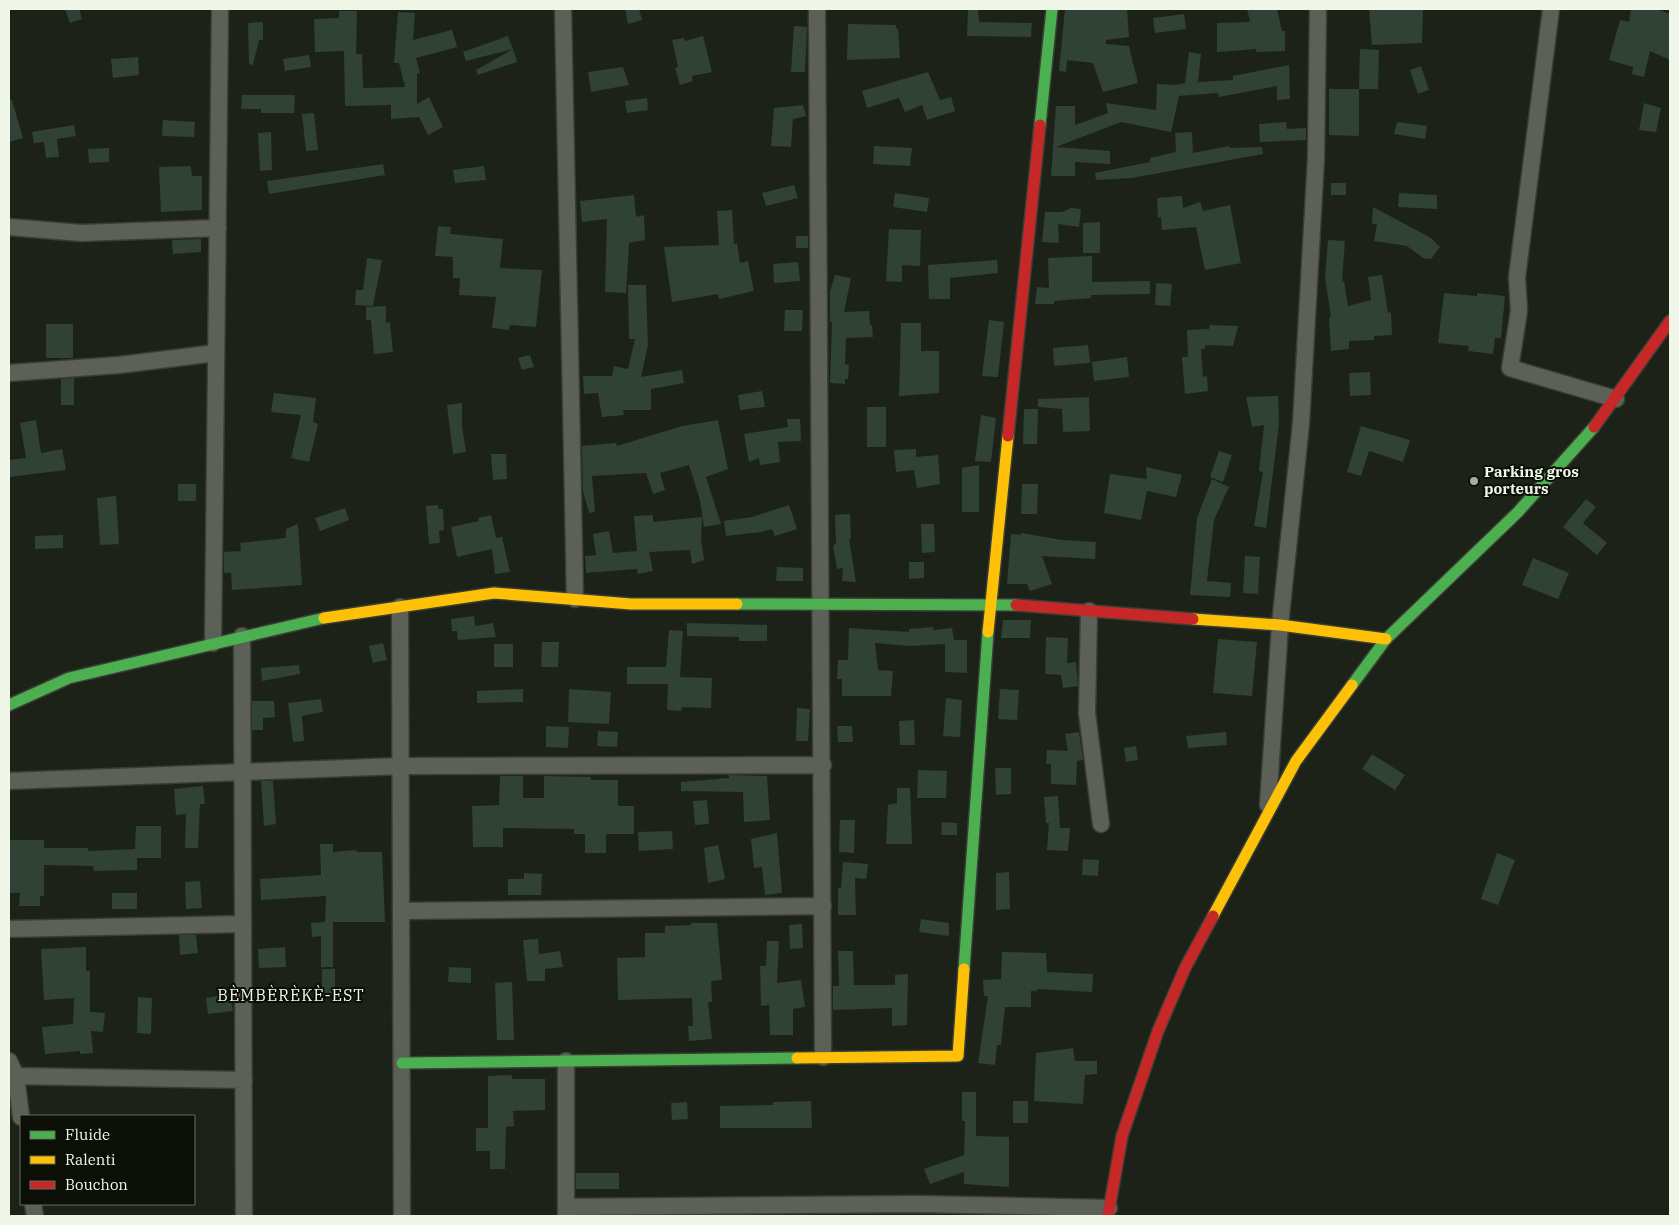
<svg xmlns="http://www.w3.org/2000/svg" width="1679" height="1225" font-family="'IBM Plex Serif',serif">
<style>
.building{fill:#304135}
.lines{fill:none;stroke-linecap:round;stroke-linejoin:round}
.street-casing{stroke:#393e35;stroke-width:19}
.fast-casing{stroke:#393e35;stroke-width:14}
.slow-casing{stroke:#393e35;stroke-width:14}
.jam-casing{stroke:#393e35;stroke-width:14}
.street{stroke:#5c6057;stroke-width:16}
.fast{stroke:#4caf50;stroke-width:11}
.slow{stroke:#ffc107;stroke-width:11}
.jam{stroke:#c62828;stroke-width:11}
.poi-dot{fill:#a6aca0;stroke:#0b0f06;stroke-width:2}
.labels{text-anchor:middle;stroke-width:4;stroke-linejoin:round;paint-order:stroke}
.poi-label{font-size:15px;font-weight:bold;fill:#f0f7e9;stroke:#0b0f06;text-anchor:start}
.neighbourhood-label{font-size:16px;letter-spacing:1px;fill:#f0f7e9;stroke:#0b0f06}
</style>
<rect width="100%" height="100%" fill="#1d2218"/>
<!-- building -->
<path class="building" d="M65 9H79L82 19 70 23Z
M625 9H639L642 20 628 24Z
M968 9H978L979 22 1032 23 1031 37 967 36Z
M1065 9H1127L1129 37 1106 40V44L1129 46 1138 83 1103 92 1093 63 1067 60 1066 72 1059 71Z
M1247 9H1277L1282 31H1285V51L1256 52V49L1217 52V23L1250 22Z
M1369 9 1423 10 1422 43 1372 45Z
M1631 9H1656L1670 14V60L1650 51 1644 77 1632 74 1633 67 1609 60 1620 20 1629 22Z
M339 11H357L356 54H362L363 88 405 87 399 63H394L398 12 415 13 413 40 452 30 457 47 416 58 420 73 417 74V104L429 97 443 127 428 135 419 117 391 119V105L345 106 344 51 315 52 314 19 339 18Z
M1184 14 1186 29 1155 33 1153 18Z
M263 22V40H259L253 65 249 64 248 23Z
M848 24 896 25V29L898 28 900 58 847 60Z
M794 26 807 27 805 72H791Z
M508 36 513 49 466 61 463 52Z
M703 36 712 72 692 76 693 81 680 85 675 68 678 67 672 40 684 38 685 41Z
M513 49 517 62 478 75 476 70Z
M1360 49 1379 50 1378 89H1359Z
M1189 52 1201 54 1198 82 1233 80V76L1289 65 1290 99 1277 100V86L1219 97 1218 93 1179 96 1171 132 1121 122 1056 147 1110 151V164L1075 162V176H1051L1056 106H1075V125L1108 113 1106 103 1156 110 1157 84 1176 85 1185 83Z
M309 55 311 67 285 71 283 59Z
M138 57 139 75 113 78 111 59Z
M1421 66 1429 90 1418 94 1410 70Z
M623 67 629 85 591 92 588 72Z
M928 72 940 100 951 97 955 111 927 120 922 105 905 112 899 98 867 108 862 91Z
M1329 89H1359V136L1329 135Z
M242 95H295L294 113H261V109H241Z
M647 98 648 110 627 113 625 101Z
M9 100H12L23 138 9 142Z
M1644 103 1661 108 1656 132 1639 130Z
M803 105 806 116 793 119 791 147 771 146 774 108Z
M314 113 318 150 306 151 302 114Z
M163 120 195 122 194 137 162 136Z
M1286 122 1287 129 1306 128V140L1260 142 1259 124Z
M1397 122 1427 126 1425 139 1394 134Z
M74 125 76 136 57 139 59 157 46 158 44 142 34 143 32 132Z
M271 132 272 170 260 171 258 133Z
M1192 132 1193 153 1229 146 1230 148 1262 147 1263 154 1132 178 1096 180 1095 173 1150 162V158L1176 152 1175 133Z
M874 146 912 148 910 166 873 164Z
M109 148V162L89 163 88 149Z
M383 164 385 175 269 194 267 181Z
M191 166 192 176H202V210L161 212 159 167Z
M484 166 486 180 455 183 453 170Z
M1331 183H1346V195H1331Z
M794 185 798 198 766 206 762 193Z
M895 193 929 198 927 212 893 207Z
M1399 193 1437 195V209L1398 207Z
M634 195 636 217 644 215 645 240 629 243 626 293 605 292 607 219 582 222 580 201Z
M1182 196 1183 208 1200 202 1203 211 1230 205 1241 263 1205 270 1196 227 1162 230 1161 217 1158 218 1157 198Z
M1373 207 1431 238 1440 247 1431 259 1423 258 1407 246 1374 241 1377 224H1372Z
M1071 208 1081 209 1079 227 1058 224 1059 243 1042 242 1045 212H1062Z
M732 210 734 244 737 243 740 263 748 261 754 291 719 299 718 294 672 302 664 247 719 245 717 211Z
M1100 222V253H1083V223Z
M438 226 451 227 450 234 503 239 500 268 542 270 536 327 510 325 509 330 492 328 496 297 459 295 460 278H453V257L435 256Z
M889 229 921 230 920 266 902 265V282L886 281Z
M796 236H808V248H796Z
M201 239V252L173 254 172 240Z
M1328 240 1345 241 1342 282 1344 281 1348 306 1371 300 1368 277 1382 275 1388 313 1391 312 1392 335 1374 336V340L1349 341V349L1331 351 1329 317H1331L1325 277Z
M1092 256V282L1150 281V294L1091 295V298L1054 301V304H1035L1037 287 1049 288 1048 258Z
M367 258 382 260 373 306 355 305 356 290H363Z
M997 260 998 273 950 278V299H929L928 265Z
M798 262 800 281 774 283 773 264Z
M835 275 851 278 844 312 869 311 870 325H872L873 337 846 338 845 364 849 365 848 379H845V384L830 383 832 322H830V291Z
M1156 283 1172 284 1170 306 1155 305Z
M628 285H646L648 345 641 377 682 370 684 383 651 389V410H623L624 415 602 417 598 393 584 394 583 376H612L614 366 628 369 635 339H629Z
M1444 293 1477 296V293L1505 296 1501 338H1495L1493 354 1468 351 1469 346 1438 343Z
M386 306V323L390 322 393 352 374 354 371 320H366V307Z
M785 310H803L802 331H784Z
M989 320 1004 322 998 377 982 376Z
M901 323H921V351H939V393L899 396Z
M46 324H73V358H46Z
M1210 325 1238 326 1233 346 1205 345V349H1201L1203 377 1207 376 1208 391 1185 394 1182 357H1188L1187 330 1209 329Z
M1088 345 1090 363 1054 366 1053 348Z
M530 355 534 367 522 370 518 358Z
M1127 357 1129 377 1094 381 1092 362Z
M1370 372 1371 395 1350 396 1349 373Z
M74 378V405H61V379Z
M762 391 765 407 740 410 738 395Z
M274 393 316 398 313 422 318 424 309 462 291 458 301 415 271 412Z
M1278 396 1279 424 1266 528 1254 526 1263 472 1259 471 1264 425 1252 427 1246 397Z
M1089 397 1090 431 1063 432 1062 409 1038 407V399Z
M462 403V427L466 452 453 454 447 405Z
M867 407H886V447H867Z
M1024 409H1038L1037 444H1023Z
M981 415 996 418 991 462 975 461Z
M787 419H800L801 441 778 442 780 462 760 465 759 458 749 462 744 434 788 427Z
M36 420 41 453 62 449 66 470 9 477V460L26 458 20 423Z
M718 420 728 469 706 477 721 524 704 527 700 500 689 465 660 473 665 490 653 494 646 473 592 476 595 512 589 513 583 491 582 446 616 443 617 446 682 426Z
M1361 426 1410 440 1403 462 1369 451 1361 476 1347 472Z
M916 449V457L938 455 940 484 917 488 914 470 896 472 894 450Z
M1219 451 1232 455 1223 482 1210 477Z
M491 454H506L507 479 493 480Z
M979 465V512H962V468Z
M1146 467 1182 475 1176 497 1147 491 1141 520 1104 513 1110 474 1147 479Z
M1212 479 1229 487 1214 520 1207 581 1231 583 1230 597 1190 595 1197 518Z
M178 484H196V501H178Z
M1022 484H1038L1037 514H1021Z
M116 496 119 544 100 545 97 498Z
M1586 499 1596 507 1583 523 1607 543 1597 555 1563 527Z
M438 505V509H443L444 530 439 531 440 543 429 544 426 506Z
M789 505 797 529 775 536 772 529 761 532 726 536 724 521 752 517Z
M345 508 349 520 320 531 315 518Z
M850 514 851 539H849L856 582 842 581 843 568 837 569 833 545 836 544 835 515Z
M491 515 496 538 502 537 510 572 495 574 492 549 457 557 451 527 479 521 478 518Z
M653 515V522L702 517 701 539 704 560 692 564 690 550 649 552 653 571 638 574 637 569 586 573 585 556 596 555 593 534 609 531 613 553 637 551 634 516Z
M298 524 302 585 232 590 231 573H224V552L241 551 240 543 286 538V529Z
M921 524H934L935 552 922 553Z
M1021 533 1062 540 1096 542 1095 559 1042 556 1052 584 1030 591 1027 584H1007L1011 534 1021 535Z
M63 535V548L35 549V536Z
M1245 556 1260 557 1258 594 1243 593Z
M1533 558 1569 573 1558 599 1522 585Z
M909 562H924V578L909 579Z
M777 567 803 568V581H776Z
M474 616 475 626 493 623 496 637 458 640 457 631H452L451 619Z
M1003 620H1031L1030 638H1001Z
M687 623 767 625V641H739V637L687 636Z
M933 627V630L952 628 954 640H967V673L945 672V644L910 646 875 643 878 670 893 671 891 696H842V679H837L838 660H848L849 628 909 632V629Z
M669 630 683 631 680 677 712 678 711 708 682 707 681 711 667 710 668 684H627V667H666Z
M1046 637 1068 638 1067 663 1076 662 1078 686 1063 688 1061 675 1045 674Z
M1218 639 1257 642 1252 696 1213 693Z
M542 642H559L558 667H541Z
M383 643 387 660 373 663 369 646Z
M494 644H513V667H494Z
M299 665 300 674 262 681 261 668Z
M523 689V702L477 703V691Z
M569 689 611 692 609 724 568 722Z
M1000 689 1019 690 1017 720 998 719Z
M946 698 962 700 960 737 943 736Z
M321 699 323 712 302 716 304 741 293 742 288 703Z
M252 701H274L275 717 263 718V730H252Z
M797 708 810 709 808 741H796Z
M914 720 915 745H900L899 721Z
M546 726 569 727 568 748 546 747Z
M837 726H852L853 742H838Z
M598 731 618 732 617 747 597 746Z
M1079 732 1083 760 1077 761 1076 785 1051 784V764H1046L1047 750 1068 751 1065 734Z
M1226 732 1227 745 1188 748 1186 736Z
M1136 746 1138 760 1126 762 1124 748Z
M1372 754 1405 775 1395 790 1362 769Z
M995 768H1011V794L996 795Z
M918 770 947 771 946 798H917Z
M729 775 767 776 770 820 744 822 743 792 681 791V782L729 778Z
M500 776H523V798H544V776L591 777V780H618V806H634V834H606V853H585V834H574V829L503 828V847H473L472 806 499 805Z
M261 781H273L276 824 264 826Z
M203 786 205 804H200L198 848H185L186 814 176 815 174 789Z
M897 788H910L912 844H886L888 805 897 803Z
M1058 796 1060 828H1070L1068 851 1047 850 1049 823H1046L1044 797Z
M707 800 709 824 695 825 693 801Z
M840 820H855L854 853 839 852Z
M942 822 957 823V835H941Z
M136 826H161V858H137V870L94 871 93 866 44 865V896H40V906H19L20 893H9L10 840H44V848H88V851L135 849Z
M672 831 673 849 639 851 638 832Z
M777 833 782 893 765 895 762 867 754 868 751 839Z
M320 844H333V852L356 850 357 852H382L385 922H333V967H321V936L312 937 311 923 325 922 326 896 261 900 260 879 321 875Z
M718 845 725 879 708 883 704 848Z
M1497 853 1515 860 1498 905 1481 899Z
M1083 859 1099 860 1098 876 1082 875Z
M843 862 868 864 866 879 855 878 856 915H838V888H841Z
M1009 872 1010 909 996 910V873Z
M524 873 542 874 541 895H508V879H524Z
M200 881 202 908 186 909 185 882Z
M112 893H137V909H112Z
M921 919 949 923V936L919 932Z
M691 923H717L722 980 711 981 712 1002H708L712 1039 689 1041 688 1026H693L692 998 618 1000 617 958 645 957V933H665V926L691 925Z
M802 924 803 948 790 949 789 925Z
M179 935H196L198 953 180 955Z
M538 939 539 954 560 951 563 967 545 969V981H527L523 940Z
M767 941H779L777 983 801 980 805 1007 793 1009V1035H770L769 1005 761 1006 760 966H766Z
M86 947V971H90V1012L105 1013 103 1032 91 1031 93 1053 80 1054V1051L45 1054 42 1027 73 1024 74 998 44 1000 41 949Z
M285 947 286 967 259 968 258 949Z
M838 951H853L854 985H895V975L908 974 907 1025 892 1026V1008L833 1010V986H839Z
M1002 952 1046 953 1047 972 1093 974 1092 992 1037 989V991H1031V1007H1005L1001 1045H997L995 1065 978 1063 988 996H984L983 980 1001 979Z
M449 967 471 968V983L448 982Z
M322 969H335V996H322Z
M512 982 514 1040H497L495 983Z
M230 994 233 1011 208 1014 206 998Z
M138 997 152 998 151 1034 137 1033Z
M1073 1048 1075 1061H1097V1074L1085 1075 1083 1104 1034 1101 1036 1053Z
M512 1075V1079H545V1110L513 1111 514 1126 506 1127 505 1169H490V1151H476V1128H488V1076Z
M962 1092H976V1136L1009 1137V1187L964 1184V1172L930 1184 924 1169 964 1155 965 1121H962Z
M811 1101 812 1128H720V1106L773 1105V1102Z
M1013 1101H1028V1123H1013Z
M687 1102 688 1119 672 1120 671 1103Z
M576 1173H619V1189H576Z"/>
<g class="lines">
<!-- street casing -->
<g class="street-casing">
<path id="street" d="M563 9 575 599
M817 9 823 1057
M1551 9 1517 277 1519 311 1510 368 1616 399
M9 227 81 233 218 228
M9 373 119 365 216 353
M400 607 402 1216
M1089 611 1087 713 1101 824
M242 636 244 1216
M213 643 220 9
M9 781 400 766 823 765
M1268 805 1280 625 1301 423 1316 158 1318 9
M401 911 823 906
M9 929 242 924
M9 1061 16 1076 21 1117
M16 1076 244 1080
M33 1204 35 1216
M566 1207 918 1204 1109 1208
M566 1216V1061"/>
</g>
<!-- fast casing -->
<g class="fast-casing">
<path id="fast" d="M1040 125 1052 9
M737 604 1016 605
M1352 685 1386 639 1518 512 1594 427
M9 705 69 678 324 618
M964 969 988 632
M402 1063 797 1058"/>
</g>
<!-- slow casing -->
<g class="slow-casing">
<path id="slow" d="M324 618 494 593 631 604H737
M1193 619 1280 625 1386 639
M988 632 1008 436
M1213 916 1296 761 1352 685
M797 1058 958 1056 964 969"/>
</g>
<!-- jam casing -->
<g class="jam-casing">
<path id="jam" d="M1594 427 1670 321
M1008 436 1040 125
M1016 605 1193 619
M1108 1216 1122 1136 1158 1031 1185 968 1213 916"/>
</g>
<!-- street -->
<use href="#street" class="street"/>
<!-- fast -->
<use href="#fast" class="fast"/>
<!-- slow -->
<use href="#slow" class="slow"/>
<!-- jam -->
<use href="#jam" class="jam"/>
</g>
<!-- markers -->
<circle class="poi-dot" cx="1474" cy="481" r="5"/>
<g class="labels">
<!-- poi labels -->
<g class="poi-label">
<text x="1484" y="477">Parking gros<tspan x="1484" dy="17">porteurs</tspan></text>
</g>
<!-- neighbourhood labels -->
<g class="neighbourhood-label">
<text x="291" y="1001">BÈMBÈRÈKÈ-EST</text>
</g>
</g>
<!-- border -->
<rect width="1679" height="1225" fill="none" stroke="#f0f7e9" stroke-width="20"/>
<!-- legend -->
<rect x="20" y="1115" width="175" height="90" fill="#0b0f06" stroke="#676c61"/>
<rect x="30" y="1131" width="25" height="8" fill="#4caf50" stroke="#676c61"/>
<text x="65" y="1140" font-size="15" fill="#f0f7e9">Fluide</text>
<rect x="30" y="1156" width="25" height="8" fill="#ffc107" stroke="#676c61"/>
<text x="65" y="1165" font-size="15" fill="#f0f7e9">Ralenti</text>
<rect x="30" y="1181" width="25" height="8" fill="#c62828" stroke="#676c61"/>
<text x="65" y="1190" font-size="15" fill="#f0f7e9">Bouchon</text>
</svg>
